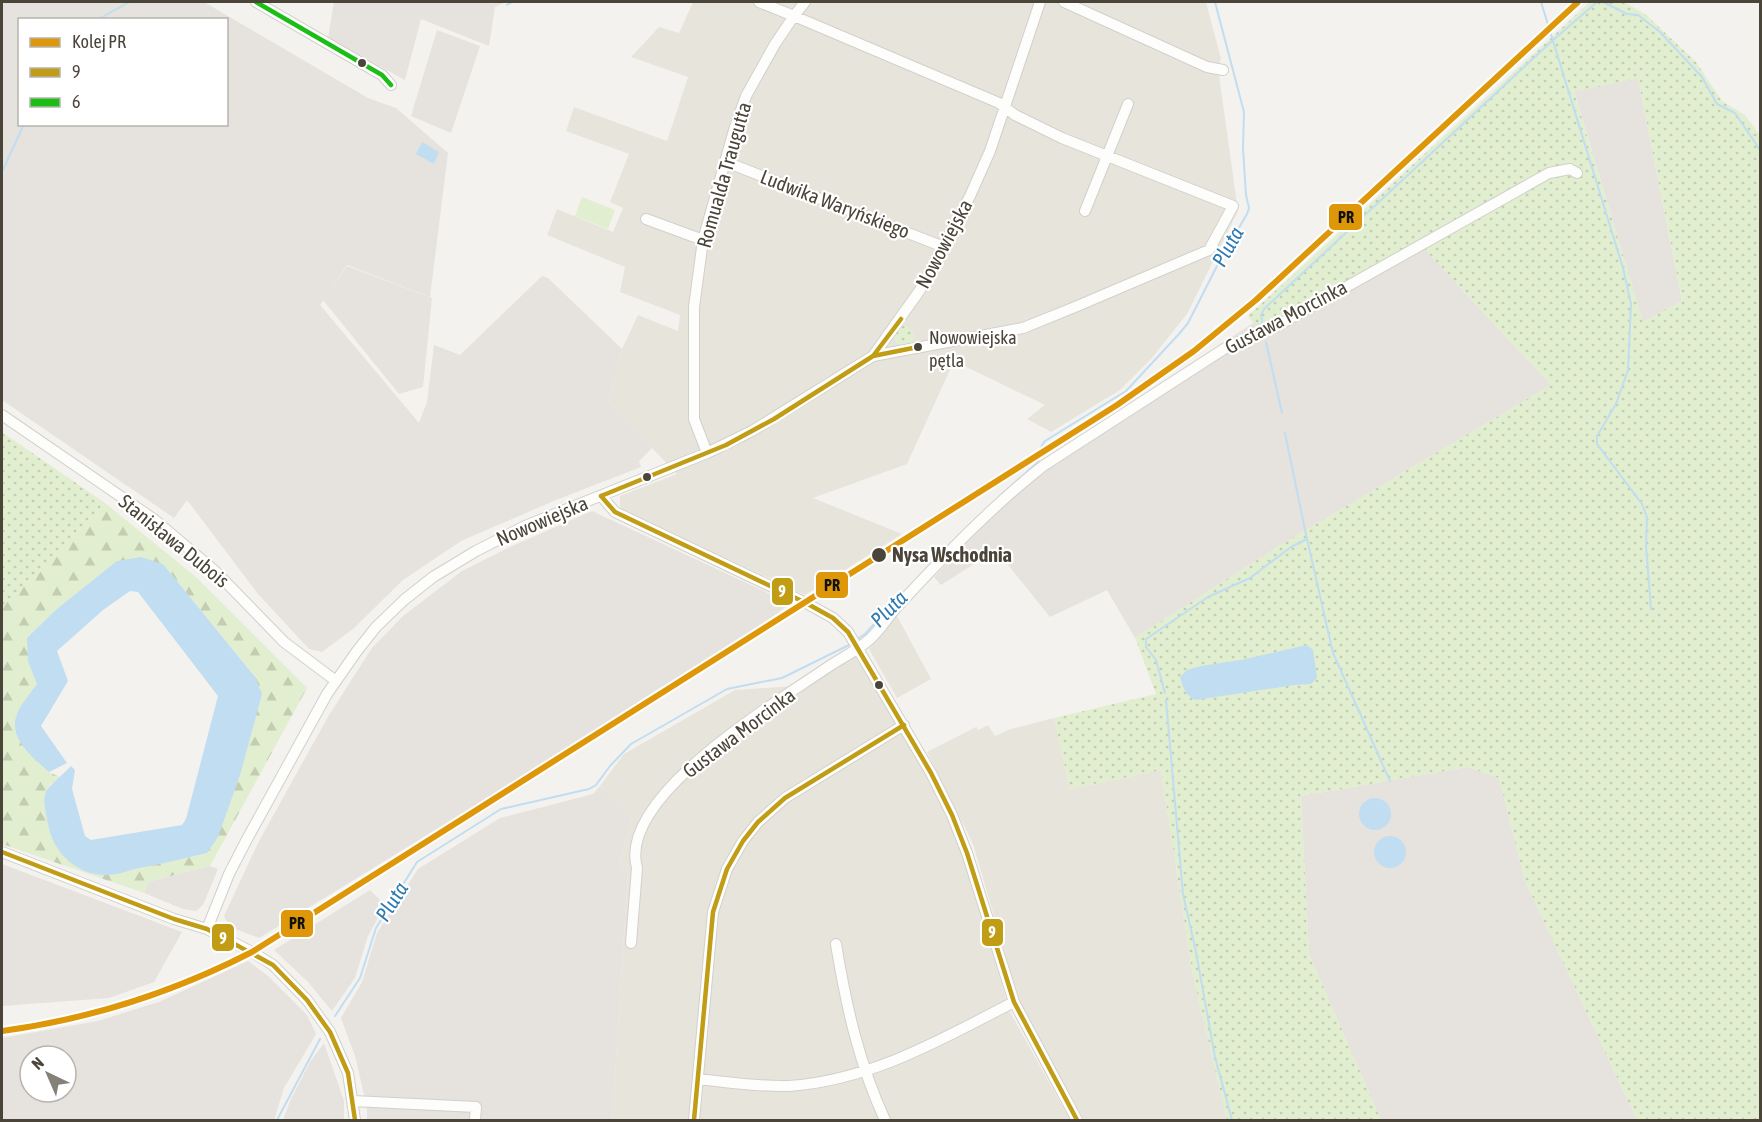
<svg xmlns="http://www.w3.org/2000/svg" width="1762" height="1122" font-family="'Asap Condensed',sans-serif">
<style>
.residential{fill:#e7e4dc}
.industrial{fill:#e6e2de;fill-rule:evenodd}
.grass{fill:url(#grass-dots);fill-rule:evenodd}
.forest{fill:url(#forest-firs);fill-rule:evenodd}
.pitch{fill:#e1eecf}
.parking{fill:#e6e3df}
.water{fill:#c0ddf1}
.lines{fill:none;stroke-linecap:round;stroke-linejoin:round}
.stream{stroke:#c0ddf1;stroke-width:2}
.minor-casing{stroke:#d2d0cb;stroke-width:12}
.minor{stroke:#fdfdfc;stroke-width:10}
.bus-1-casing{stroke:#fff;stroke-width:9}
.bus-2-casing{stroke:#fff;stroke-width:9}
.bus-1{stroke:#c09d14;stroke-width:4.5}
.bus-2{stroke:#1abe14;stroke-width:4.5}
.rail-1-casing{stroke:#fff;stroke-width:10}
.rail-1{stroke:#dd9709;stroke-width:6}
.bus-dot{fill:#4b4439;stroke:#fff;stroke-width:2}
.labels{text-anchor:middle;stroke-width:4.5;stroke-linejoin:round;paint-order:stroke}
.bus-label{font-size:18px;fill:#4b4439;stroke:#fff;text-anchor:start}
.street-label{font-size:20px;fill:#4b4439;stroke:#fff}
.stop-label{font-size:20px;font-weight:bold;fill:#4b4439;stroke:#fff;text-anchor:start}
.water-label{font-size:21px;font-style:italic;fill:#2e7ab2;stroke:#fff}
.line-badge{stroke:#fff;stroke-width:2}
.badge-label{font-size:16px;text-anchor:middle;font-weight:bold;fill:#fff}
.pale-badge-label{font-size:16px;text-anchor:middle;font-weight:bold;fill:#111}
</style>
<defs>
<pattern id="grass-dots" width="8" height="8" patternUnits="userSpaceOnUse" patternTransform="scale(1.5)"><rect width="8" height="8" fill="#e1eecf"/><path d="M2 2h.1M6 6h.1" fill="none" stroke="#c3cdb2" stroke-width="1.8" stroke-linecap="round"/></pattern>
<pattern id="forest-firs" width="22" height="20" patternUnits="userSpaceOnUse" patternTransform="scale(1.5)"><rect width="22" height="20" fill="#e1eecf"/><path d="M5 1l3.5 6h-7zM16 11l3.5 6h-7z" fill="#c3cdb2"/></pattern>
</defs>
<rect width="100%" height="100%" fill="#f4f2ee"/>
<!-- residential -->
<path class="residential" d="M693 2H1206L1221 59 1218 68 1238 211 1187 314 1151 359 1120 390 1051 432 1027 419 1045 405 954 361 907 464 813 498 902 534 805 595 620 508V496L677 474 608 402 622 349 638 315 678 331 680 315 620 292 625 267 547 235 557 209 613 232 623 208 610 202 629 154 566 131 574 107 667 141 688 77 631 57 659 27 679 33Z
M897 616 931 679 897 698 869 649Z
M851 649 919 762 945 812 967 866 1010 1012 1070 1120H612L628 873 619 863 632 819 600 786 624 754 735 690 795 686Z
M1054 718 1070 789 1161 770 1192 970 1227 1120H1084L1024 1011 1012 978 973 844 927 752 976 727 978 730 988 725 995 736 1011 729Z"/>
<!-- industrial -->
<path class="industrial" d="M2 2H204L368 98 396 108 448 153 430 297 347 265 320 305 419 423 427 402 434 345 460 355 542 276 548 278 622 349 608 402 652 448 639 461 641 467 556 500 461 541 403 580 354 628 322 652 309 649 258 594 187 500 174 518 2 400ZM20 20H226V124H20Z
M334 2H506L495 7 489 46 421 19 405 80 328 38Z
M1638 78 1682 301 1643 322 1574 91Z
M1417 241 1551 385 1279 546 1135 638 1107 590 1050 617 996 550 941 585 934 577 1051 455 1253 323 1270 324Z
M592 511 764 591 788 605 762 625 523 776 259 938 230 927 224 916 258 843 329 715 372 648 403 616 462 571 510 547Z
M1468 767 1499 778 1525 881 1637 1120H1381L1309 954 1301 796Z
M600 786 632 819 619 863 628 873 612 1120H367V1107L355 1056 341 1018 362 982 377 933 418 869 500 818 593 794Z
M2 864 182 932 154 982 109 998 2 1006Z
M370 890 385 905 368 936 355 978 332 1011 308 982 274 950Z
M248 961 268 976 307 1015 316 1034 284 1088 274 1120H2V1038L98 1021 159 1002ZM30 1056H66V1092H30Z
M324 1043 344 1101V1120H283L290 1101 310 1062Z"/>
<!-- grass -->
<path class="grass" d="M1590 2H1624L1645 14 1696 62 1722 101 1745 115 1760 135V1120H1637L1525 881 1499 778 1468 767 1301 796 1309 954 1381 1120H1227L1192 970 1161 770 1070 789 1054 718 1156 694 1135 638 1279 546 1551 385 1417 241 1270 324 1253 323 1248 316ZM1638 78 1682 300 1643 322 1574 92Z
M894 336a10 10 0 1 1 20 0a10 10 0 1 1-20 0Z
M2 432 105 503 2 607Z"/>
<!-- forest -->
<path class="forest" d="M105 503 196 577 307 688 210 866 148 882 144 893 2 844V607ZM163 564 255 677 261 694 207 853 108 875 86 871 73 865 49 786 60 777 49 772 16 716 37 684 57 609Z"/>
<!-- pitch -->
<path class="pitch" d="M582 197 615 210 608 229 575 216Z"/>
<!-- parking -->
<path class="parking" d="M437 30 480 46 451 133 411 116Z
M347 266 432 298 423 387 399 394 323 300Z
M210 866 218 869 203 905 196 911 183 909 144 893 148 882Z"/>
<!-- water -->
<path class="water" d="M422 142 439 152 434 164 416 154Z
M141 557 163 564 255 677 262 694 240 775 218 837 207 853C183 859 159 864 135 869 127 871 117 875 108 875 79 876 55 855 49 828 40 787 43 794 71 766L75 770 72 789 85 836 91 840 182 825 186 819 218 696 138 592 130 591 103 610 57 651 68 681 41 726 67 763 49 772C34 758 10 741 16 717 19 706 30 694 37 684L28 661 27 638 57 609 117 561Z
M1307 645 1313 650 1317 678 1311 684 1294 685 1196 700C1186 697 1183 687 1180 677L1187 670 1201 666 1241 660Z
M1359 814a16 16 0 1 1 32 0a16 16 0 1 1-32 0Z
M1374 852a16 16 0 1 1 32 0a16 16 0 1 1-32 0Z"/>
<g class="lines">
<!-- stream -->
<path class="stream" d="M1541 2 1623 268 1631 304 1628 370 1616 404 1597 436V444L1642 504 1647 517 1646 545 1651 609
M1603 2 1627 14 1638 15 1660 32 1702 77 1717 104 1735 113 1760 150
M507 5 512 2
M97 20 129 2
M2 172 24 124
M1263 327 1261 315 1264 309 1552 41 1597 2
M1266 342 1282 413
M1285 433 1305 530 1333 653 1390 781
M1002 494 1037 463C1042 455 1038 448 1045 441L1126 391 1179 334 1188 323 1218 264 1247 214 1249 208 1246 195 1243 148 1244 112 1215 2
M856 640 865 634 888 609
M1165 693 1156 660 1146 647V639L1208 597 1250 578 1291 547 1307 539
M1166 700 1183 894 1196 952 1215 1057 1232 1120
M335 1016 360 978 376 928 417 862 501 809 589 789 596 785 610 766 631 744 727 689 782 678 851 644
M277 1120 320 1039"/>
<!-- minor casing -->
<g class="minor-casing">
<path id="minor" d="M256 2 382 75 391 85
M759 2 794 16 805 2
M1064 2 1207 67 1223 70
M726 162 944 247
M1085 211 1128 104
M646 219 703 240
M2 415 155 520 215 571 284 642 336 681
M707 453 694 419V307L703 240 734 130 746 96 775 44 794 16 999 103 1015 115 1062 138 1233 206 1209 250 1075 307 1023 328 873 356
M601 496 615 512 806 603 833 618 848 632 931 773 952 815 967 853 1014 1002 1077 1120
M2 852 174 919 207 929 252 952 273 965 307 1000 330 1032 348 1073 355 1120
M207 929 229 874 246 841 327 694 357 651 376 627 404 600 433 577 476 551 525 526 707 453 752 431 873 356 920 290 970 196 990 151 1040 2
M631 943 637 868C617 797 774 704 825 669 839 659 857 651 870 639 880 630 887 618 896 608 942 558 990 508 1043 466L1227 347 1275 327 1549 173 1570 169 1577 173
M836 944C846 1005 859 1064 885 1120
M698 1079C728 1082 759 1087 789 1086 872 1080 942 1039 1014 1002
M353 1101 476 1107 475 1120
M694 1120 713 912 727 869 743 841 758 822 785 798 904 725"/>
</g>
<!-- minor -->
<use href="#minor" class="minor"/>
<!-- bus-1 casing -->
<g class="bus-1-casing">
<path id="bus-1" d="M873 356 918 347
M601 496 615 512 806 603 833 618 848 632 931 773 952 815 967 853 1014 1002 1077 1120
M601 496 726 445 774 419 873 356 901 319
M2 852 174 919 207 929 273 965 307 1000 330 1032 348 1073 355 1120
M694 1120 713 912 727 869 743 841 758 822 785 798 904 725"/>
</g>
<!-- bus-2 casing -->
<g class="bus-2-casing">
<path id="bus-2" d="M256 2 382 75 391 85"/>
</g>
<!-- bus-1 -->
<use href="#bus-1" class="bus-1"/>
<!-- bus-2 -->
<use href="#bus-2" class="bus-2"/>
<!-- rail-1 casing -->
<g class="rail-1-casing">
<path id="rail-1" d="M2 1031C91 1019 172 993 252 952L1117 405 1194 351 1256 300 1578 2"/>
</g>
<!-- rail-1 -->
<use href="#rail-1" class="rail-1"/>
</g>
<!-- markers -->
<g class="bus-dot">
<circle cx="362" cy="63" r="5"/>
<circle cx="918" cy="347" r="5"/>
<circle cx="647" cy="477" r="5"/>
<circle cx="879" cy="555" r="8"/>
<circle cx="879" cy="685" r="5"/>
</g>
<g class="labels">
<!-- bus labels -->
<g class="bus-label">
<text x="929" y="344">Nowowiejska<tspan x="929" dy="23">pętla</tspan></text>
</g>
<!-- street labels -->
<g class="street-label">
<text transform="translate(724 175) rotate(-74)" y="7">Romualda Traugutta</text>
<text transform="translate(835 204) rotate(21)" y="7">Ludwika Waryńskiego</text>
<text transform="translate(944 244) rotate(-62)" y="7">Nowowiejska</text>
<text transform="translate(1286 317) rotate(-28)" y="7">Gustawa Morcinka</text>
<text transform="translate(542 521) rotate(-23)" y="7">Nowowiejska</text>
<text transform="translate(174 541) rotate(39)" y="7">Stanisława Dubois</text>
<text transform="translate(739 733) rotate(-37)" y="7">Gustawa Morcinka</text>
</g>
<!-- stop labels -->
<g class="stop-label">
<text x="892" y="562">Nysa Wschodnia</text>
</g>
<!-- water labels -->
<g class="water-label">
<text transform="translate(1228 247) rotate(-61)" y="7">Pluta</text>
<text transform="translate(889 609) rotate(-45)" y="7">Pluta</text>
<text transform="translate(392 902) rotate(-58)" y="7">Pluta</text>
</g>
</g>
<g class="line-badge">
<rect x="1328" y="203" width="35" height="28" rx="6" fill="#dd9709"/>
<rect x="815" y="571" width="34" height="28" rx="6" fill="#dd9709"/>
<rect x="771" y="577" width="23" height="29" rx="6" fill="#c09d14"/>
<rect x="280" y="909" width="34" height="29" rx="6" fill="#dd9709"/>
<rect x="981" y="918" width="23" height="29" rx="6" fill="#c09d14"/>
<rect x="211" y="923" width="24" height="29" rx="6" fill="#c09d14"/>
</g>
<g class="badge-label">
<text x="782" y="597">9</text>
<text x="992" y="938">9</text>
<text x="223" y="944">9</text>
</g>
<g class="pale-badge-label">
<text x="1346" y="223">PR</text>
<text x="832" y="591">PR</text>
<text x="297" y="929">PR</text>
</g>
<!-- border -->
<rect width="1762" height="1122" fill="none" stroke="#4b4439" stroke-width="6"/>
<!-- legend -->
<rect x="18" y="18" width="210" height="108" fill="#ffffff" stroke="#b7b4b0" stroke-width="1.5"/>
<rect x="30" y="38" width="30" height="9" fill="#dd9709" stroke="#b7b4b0" stroke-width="1.5"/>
<text x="72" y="48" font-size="18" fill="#4b4439">Kolej PR</text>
<rect x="30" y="68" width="30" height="9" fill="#c09d14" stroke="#b7b4b0" stroke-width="1.5"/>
<text x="72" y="78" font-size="18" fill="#4b4439">9</text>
<rect x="30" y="98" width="30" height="9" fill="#1abe14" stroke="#b7b4b0" stroke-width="1.5"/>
<text x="72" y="108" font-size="18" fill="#4b4439">6</text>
<!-- north arrow -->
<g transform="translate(48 1074) rotate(316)"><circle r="28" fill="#ffffff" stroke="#b7b4b0" stroke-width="1.5"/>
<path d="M0-4.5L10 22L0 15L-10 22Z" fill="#868178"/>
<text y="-9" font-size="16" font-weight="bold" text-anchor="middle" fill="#4b4439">N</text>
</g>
</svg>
